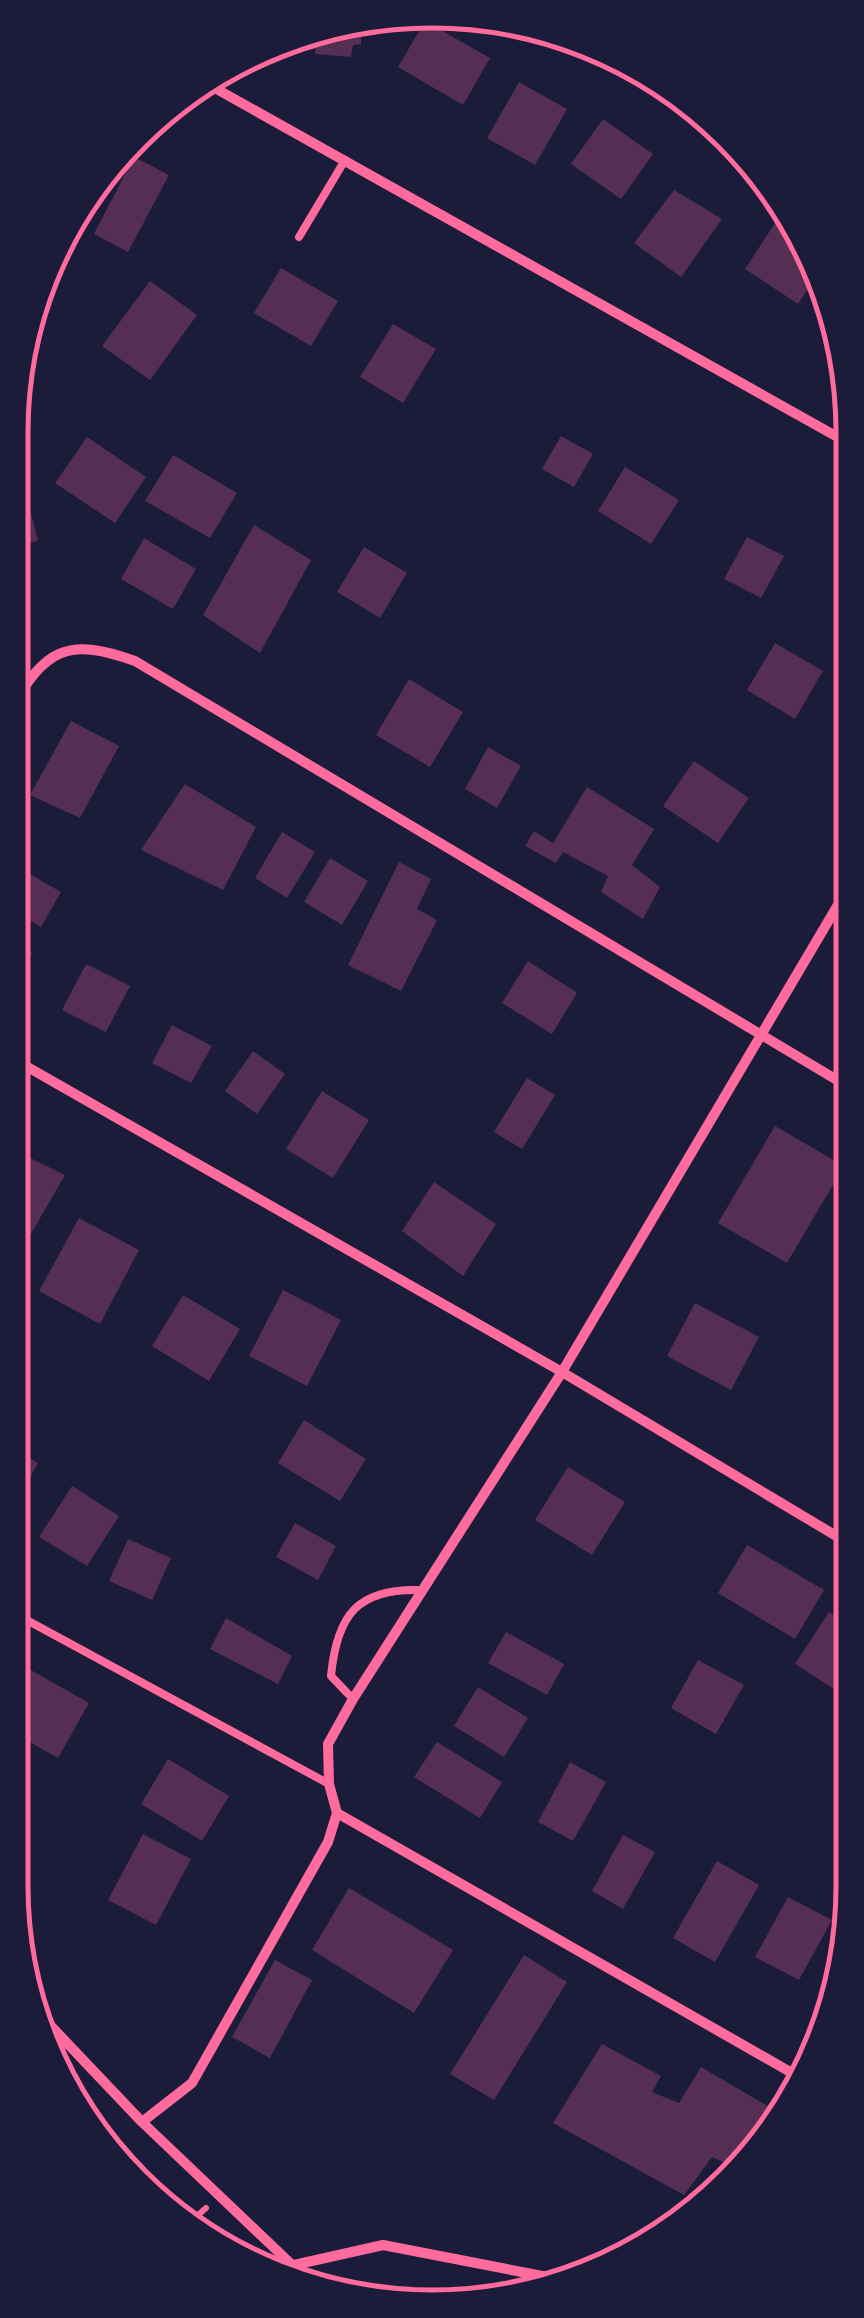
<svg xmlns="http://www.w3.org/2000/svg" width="864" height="2318" font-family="Montserrat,sans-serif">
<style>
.building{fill:#542f53}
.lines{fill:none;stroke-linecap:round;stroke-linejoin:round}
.path{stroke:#ff6b9d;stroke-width:6}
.service{stroke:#ff6b9d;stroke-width:8}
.minor{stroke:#ff6b9d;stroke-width:10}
.rim{fill:none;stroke:#ff6b9d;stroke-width:5}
</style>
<rect width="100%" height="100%" fill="#1b1b3a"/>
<!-- building -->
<path class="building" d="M361 19V44L353 45 351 57 315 54 316 34Z
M425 21 490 58 463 105 398 67Z
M269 50 259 68 244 59Z
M519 82 567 109 535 165 487 138Z
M603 119 653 154 621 199 571 164Z
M134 157 169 175 128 252 94 234Z
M674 190 722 219 681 277 634 243Z
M779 217 801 231 819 272 798 304 745 269Z
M281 268 338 301 311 346 254 313Z
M150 281 197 315 150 380 102 346Z
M393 324 436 349 403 403 360 377Z
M561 436 593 454 574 487 542 469Z
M87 437 146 477 115 523 55 483Z
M173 455 237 493 210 538 145 501Z
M625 467 679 500 651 544 598 511Z
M25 489 38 541 16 546 10 493Z
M254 525 311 560 260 653 203 615Z
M747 537 784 556 761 598 724 579Z
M144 538 196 569 173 609 121 579Z
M364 547 407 573 380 618 337 592Z
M10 562 31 574 16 602 10 599Z
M775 643 823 671 795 719 747 690Z
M409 679 463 712 430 767 376 735Z
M71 721 119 746 80 818 30 795Z
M488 747 521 766 497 808 465 789Z
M694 761 749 798 718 843 663 806Z
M185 784 256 827 223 890 141 850Z
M587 787 654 829 632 865 660 887 643 919 601 892 608 876 563 852 556 863 525 846 534 831 553 843Z
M282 832 315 852 287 898 255 878Z
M330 858 368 881 342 925 304 902Z
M399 862 431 879 417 909 437 920 401 991 348 965Z
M21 869 61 892 41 927 10 909V888Z
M10 940 32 953 10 991Z
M528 961 577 993 552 1034 502 1003Z
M86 964 130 986 106 1032 62 1010Z
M172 1025 212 1046 191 1083 152 1063Z
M253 1051 285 1074 257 1114 225 1091Z
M527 1078 555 1095 522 1149 494 1132Z
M322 1091 369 1120 333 1178 286 1149Z
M775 1126 844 1166 787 1263 718 1223Z
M10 1148 65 1175 10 1270Z
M434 1182 496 1224 463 1276 402 1231Z
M79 1218 139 1250 100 1324 39 1291Z
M283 1290 341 1320 307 1386 249 1356Z
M183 1295 240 1329 209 1381 152 1346Z
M695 1303 759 1337 731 1390 667 1356Z
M853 1402V1425L842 1418Z
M304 1420 366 1459 340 1501 278 1463Z
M10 1447 38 1463 10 1514Z
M568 1467 625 1502 592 1555 535 1520Z
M72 1486 119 1516 87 1566 39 1537Z
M295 1523 336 1546 318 1580 276 1557Z
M128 1539 171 1558 152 1600 109 1581Z
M747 1545 824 1590 795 1639 718 1593Z
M829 1612 853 1628 854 1702 795 1664Z
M226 1618 292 1656 278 1684 210 1649Z
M506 1632 564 1664 547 1695 488 1663Z
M698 1660 744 1685 716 1734 671 1708Z
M29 1669 89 1703 58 1758 10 1731V1704Z
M478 1687 528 1718 504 1757 454 1726Z
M437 1742 502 1782 480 1818 414 1777Z
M168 1759 229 1796 202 1841 141 1804Z
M570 1762 606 1782 573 1841 538 1822Z
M143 1834 191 1859 156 1925 108 1900Z
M623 1835 655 1852 623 1909 592 1891Z
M717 1861 759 1885 715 1962 673 1938Z
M349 1888 453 1950 414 2013 312 1950Z
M788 1897 832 1920 799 1980 755 1957Z
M524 1955 567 1982 494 2100 450 2074Z
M275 1960 312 1980 270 2058 232 2037Z
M602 2044 661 2076 652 2092 679 2103 701 2067 776 2111 746 2162 739 2169 712 2157 684 2195 553 2123Z"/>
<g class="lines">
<!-- path -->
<path class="path" d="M188 2224 206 2208"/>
<!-- service -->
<path class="service" d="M299 237 345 160
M10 1611 329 1784
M353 1699 331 1676C337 1614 358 1588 421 1590"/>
<!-- minor -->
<path class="minor" d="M204 82 850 444
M10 710C45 650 66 636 135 661L852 1089
M10 1057 562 1372 853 1546
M337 1813 799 2077
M29 2003 142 2122 310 2282
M142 2122 192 2083 328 1842 337 1813 329 1784 328 1744 353 1699 562 1372 852 881
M294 2265 383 2245 563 2280"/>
</g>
<!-- crop -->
<path d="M0 0H864V2318H0ZM432 28H432A404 404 0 0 1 836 432V1886A404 404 0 0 1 432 2290H432A404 404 0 0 1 28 1886V432A404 404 0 0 1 432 28Z" fill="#1b1b3a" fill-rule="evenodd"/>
<path class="rim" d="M432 28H432A404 404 0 0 1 836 432V1886A404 404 0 0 1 432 2290H432A404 404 0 0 1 28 1886V432A404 404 0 0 1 432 28Z"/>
</svg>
